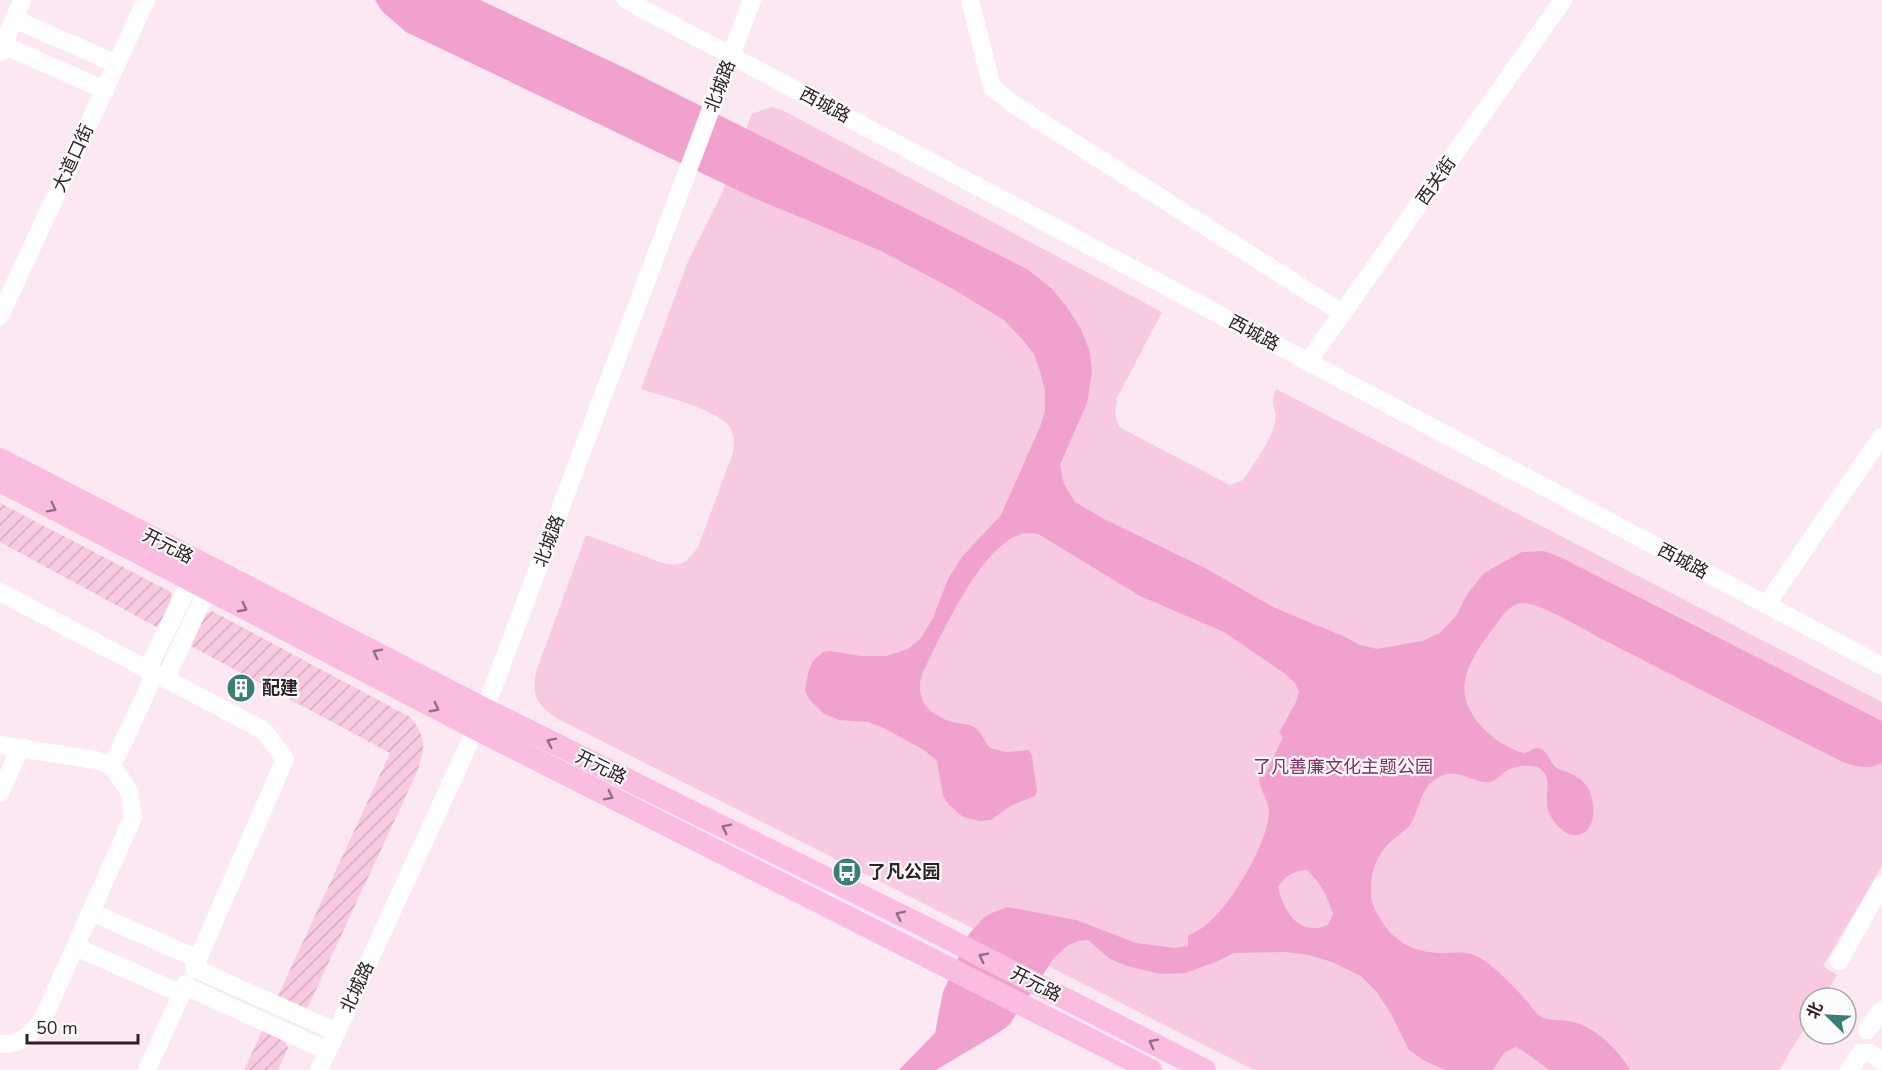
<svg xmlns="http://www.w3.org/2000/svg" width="1882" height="1070" font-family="'Nunito Sans','Noto Sans SC',sans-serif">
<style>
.park{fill:#f7cae2}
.garden{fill:url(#garden-furrows)}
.water{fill:#f1a1ce;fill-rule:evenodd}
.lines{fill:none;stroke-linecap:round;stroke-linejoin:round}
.minor{stroke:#fff;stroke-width:18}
.major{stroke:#fabde0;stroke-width:22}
.oneway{stroke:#946f84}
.labels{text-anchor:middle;stroke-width:4.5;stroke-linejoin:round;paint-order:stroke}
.street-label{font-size:18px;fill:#2d2127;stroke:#fbfbfb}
.poi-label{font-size:18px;font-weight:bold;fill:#2d2127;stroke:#fbfbfb;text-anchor:start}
.park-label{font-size:18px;fill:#862b66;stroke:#fbfbfb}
</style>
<defs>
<pattern id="garden-furrows" width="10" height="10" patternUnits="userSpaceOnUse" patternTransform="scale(1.5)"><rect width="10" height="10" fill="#f7cae2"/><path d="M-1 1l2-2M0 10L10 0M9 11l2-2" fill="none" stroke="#d4adc2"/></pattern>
</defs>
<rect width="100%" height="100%" fill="#fce8f2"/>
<!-- park -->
<path class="park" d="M771 107 782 110 1162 312 1117 398 1115 414 1119 427 1230 485 1243 480C1253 464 1273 439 1275 421 1278 407 1268 408 1276 389L1882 702V866L1823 966 1837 975 1823 998H1810V1019L1779 1070H1254L556 718C536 703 532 697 536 672L586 535 666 564C684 566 688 561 698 547L733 453C734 445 735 437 731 429 721 410 662 396 641 389L688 261 721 195 752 114Z"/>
<!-- garden -->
<path class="garden" d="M0 503 171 592 172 600 162 630 0 542Z
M212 611 410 717C427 737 425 749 417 772L307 1009 278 996 390 753 189 645 205 614Z
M263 1029 285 1042 288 1048 278 1070H244Z"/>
<!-- water -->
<path class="water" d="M375 0H480L629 70 1027 269 1051 288 1067 307 1081 329 1090 352 1092 372 1087 403 1060 465 1064 484 1075 502 1104 519 1207 569 1273 607 1345 637 1360 645 1377 649 1422 641 1440 633 1456 616 1468 593 1484 573 1507 560 1522 552 1544 551 1560 557 1882 721V763C1868 770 1857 767 1843 762 1763 722 1684 681 1604 640 1587 631 1538 602 1522 603 1510 604 1501 617 1495 626 1483 641 1468 662 1465 681 1459 714 1495 745 1523 753 1527 753 1530 751 1533 749 1545 744 1549 760 1555 767 1568 774 1575 772 1586 785 1597 799 1598 837 1573 835 1560 833 1549 817 1547 806 1545 793 1553 776 1539 768 1532 764 1516 766 1508 770 1502 773 1497 781 1489 782 1474 784 1459 768 1441 776 1419 786 1421 808 1410 825 1406 830 1398 835 1393 840 1375 855 1370 874 1371 897 1372 906 1379 917 1384 925 1399 945 1418 953 1443 953 1453 953 1464 951 1474 955 1490 961 1514 987 1526 1000 1530 1004 1533 1010 1537 1014 1546 1022 1557 1019 1568 1021 1594 1025 1617 1048 1630 1070H1549L1522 1050 1515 1047 1504 1053 1493 1070H1445L1423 1060 1409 1050 1390 1012 1376 991 1361 976 1332 962 1309 955 1287 952 1234 953 1218 961 1186 973 1161 974 1127 966 1110 959 1088 940 1078 941 1067 946 1054 958 1009 1025 998 1033 936 1070H899L935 1033 943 992 969 934 984 917 994 912 1008 907 1076 920 1136 943 1176 948 1188 946V936C1194 932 1202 929 1207 924 1231 905 1268 843 1269 812 1269 799 1259 790 1259 777H1264L1283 737 1279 733 1296 702 1299 692 1295 683 1284 673 1224 632 1140 596 1040 535C991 516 940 640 922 674 915 697 926 713 949 721 956 724 965 723 972 726 981 730 984 741 990 748L1006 752 1029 750 1032 756 1037 792 1035 796 1010 806 991 820 980 821 963 817 949 805 943 796 937 761 924 750 882 727 868 722 839 720 823 713 809 699 805 690 809 669 813 661 823 652 830 651 861 656H886L908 649 921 638 933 618 948 579 961 558 1001 515 1040 427 1045 411V391L1040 371 1034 354 1022 339 1004 320 953 289 879 250 756 199 406 32 382 11ZM1307 870C1321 883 1327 896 1333 914L1328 925C1299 937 1284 912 1278 887 1286 875 1293 871 1307 870Z"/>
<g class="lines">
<!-- minor -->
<path class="minor" d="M626 0 1882 666
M970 0 992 87 1013 104 1342 313
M14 19 117 64
M3 45 105 90
M0 53 22 0
M0 316 146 0
M1308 362 1563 0
M0 592 263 730 285 759 194 968 337 1032
M1766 605 1882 436
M147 670 191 580
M165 679 208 589
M0 745 95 760 112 766
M0 793 20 749
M91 912 198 959
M76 947 182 994
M1839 961 1882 885
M185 986 328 1051
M1867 1030 1882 1010
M0 1044C21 1045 31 1034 43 1019L133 817 129 791 112 766 155 674
M147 1070 186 984
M319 1070 485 709 752 0
M1849 1070 1861 1053H1870L1882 1061"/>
<!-- major -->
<path class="major" d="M0 459 485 709 923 926 1205 1070
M0 481 476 729 1151 1070"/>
</g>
<!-- one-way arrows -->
<defs><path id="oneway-chevron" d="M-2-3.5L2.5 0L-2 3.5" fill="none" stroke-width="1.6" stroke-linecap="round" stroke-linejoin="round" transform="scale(1.5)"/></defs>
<g class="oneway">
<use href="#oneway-chevron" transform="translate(52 508) rotate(27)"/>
<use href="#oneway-chevron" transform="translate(243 608) rotate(28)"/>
<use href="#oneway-chevron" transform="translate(377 653) rotate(-153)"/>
<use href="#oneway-chevron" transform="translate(435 708) rotate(28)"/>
<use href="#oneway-chevron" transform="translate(551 742) rotate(-154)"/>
<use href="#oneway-chevron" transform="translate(609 796) rotate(27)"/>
<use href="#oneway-chevron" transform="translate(726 828) rotate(-154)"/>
<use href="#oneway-chevron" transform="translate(900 915) rotate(-154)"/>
<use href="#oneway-chevron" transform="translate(983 957) rotate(-153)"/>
<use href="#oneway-chevron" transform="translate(1153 1043) rotate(-153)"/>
</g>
<!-- icons -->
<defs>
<g id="building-disc" transform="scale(1.5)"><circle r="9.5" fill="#397f76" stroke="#fbfbfb"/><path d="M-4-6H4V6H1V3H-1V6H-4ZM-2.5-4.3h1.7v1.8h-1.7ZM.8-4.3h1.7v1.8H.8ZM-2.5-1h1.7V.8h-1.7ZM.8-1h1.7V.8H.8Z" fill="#fff"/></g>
<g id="bus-disc" transform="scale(1.5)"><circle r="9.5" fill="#397f76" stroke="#fbfbfb"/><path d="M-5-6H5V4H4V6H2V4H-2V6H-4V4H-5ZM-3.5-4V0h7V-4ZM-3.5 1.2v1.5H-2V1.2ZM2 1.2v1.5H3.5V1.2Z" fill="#fff"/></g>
</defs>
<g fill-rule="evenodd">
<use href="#building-disc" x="241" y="688"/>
<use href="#bus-disc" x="847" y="872"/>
</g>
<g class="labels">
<!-- street labels -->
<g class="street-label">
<text transform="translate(720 86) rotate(-69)" y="6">北城路</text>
<text transform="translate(825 105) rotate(28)" y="6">西城路</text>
<text transform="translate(73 158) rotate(-65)" y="6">大道口街</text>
<text transform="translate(1436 181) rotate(-55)" y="6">西关街</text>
<text transform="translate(1254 333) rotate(28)" y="6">西城路</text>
<text transform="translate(549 541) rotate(-69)" y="6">北城路</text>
<text transform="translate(168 546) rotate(27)" y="6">开元路</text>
<text transform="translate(1683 561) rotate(28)" y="6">西城路</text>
<text transform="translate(601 767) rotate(26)" y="6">开元路</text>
<text transform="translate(1036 984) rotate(27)" y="6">开元路</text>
<text transform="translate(357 987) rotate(-65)" y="6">北城路</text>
</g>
<!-- poi labels -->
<g class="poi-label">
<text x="262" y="694">配建</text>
<text x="868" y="878">了凡公园</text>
</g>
<!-- park labels -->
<g class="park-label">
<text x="1343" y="773">了凡善廉文化主题公园</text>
</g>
</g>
<!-- north arrow -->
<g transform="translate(1828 1016) rotate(294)"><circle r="28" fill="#fbfbfb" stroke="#a9a4a6" stroke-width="1.5"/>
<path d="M0-4.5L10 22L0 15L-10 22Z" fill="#397f76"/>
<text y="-9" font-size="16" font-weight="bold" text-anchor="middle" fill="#2d2127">北</text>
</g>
<!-- scale -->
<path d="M27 1034v9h111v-9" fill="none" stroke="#2d2127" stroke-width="3"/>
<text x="36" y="1034" font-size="18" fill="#2d2127" stroke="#fbfbfb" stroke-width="4.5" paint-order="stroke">50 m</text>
</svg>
